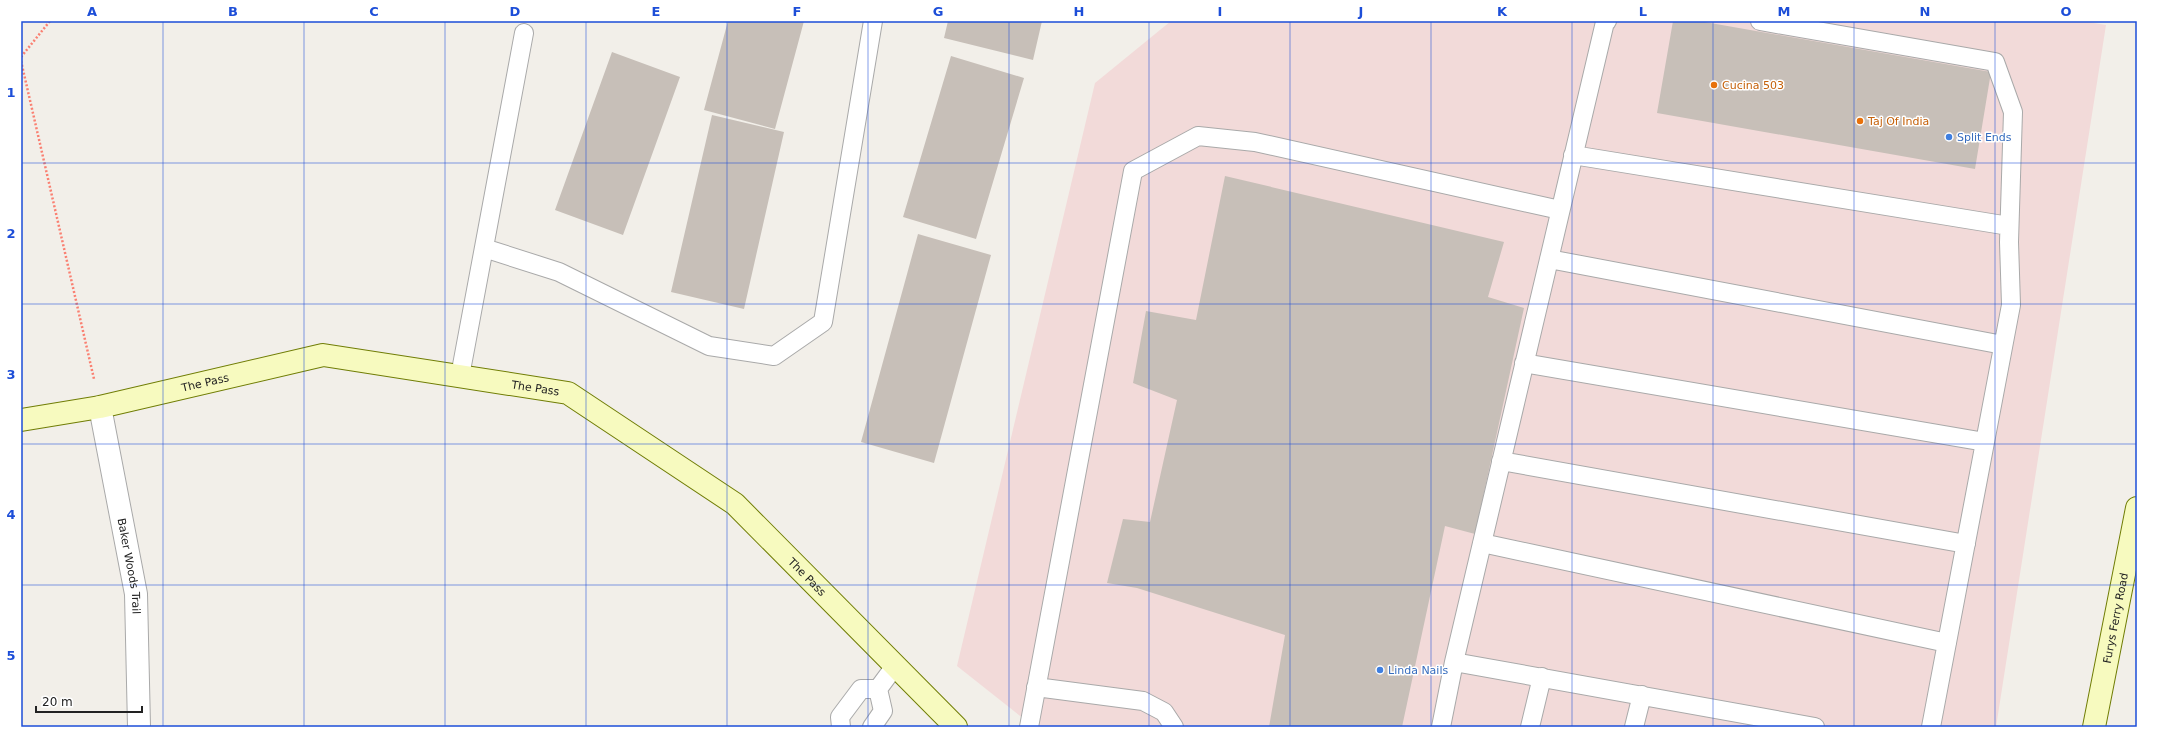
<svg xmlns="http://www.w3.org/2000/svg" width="2158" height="748" font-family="'DejaVu Sans',sans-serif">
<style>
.commercial{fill:#f2dad9}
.building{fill:#c7bfb8}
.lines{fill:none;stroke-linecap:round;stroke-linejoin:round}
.lane-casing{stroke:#a9a9a9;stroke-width:20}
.street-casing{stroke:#a9a9a9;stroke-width:24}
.secondary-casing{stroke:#707d05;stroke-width:24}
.path{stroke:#fa8072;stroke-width:2.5;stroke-dasharray:2 2;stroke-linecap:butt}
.lane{stroke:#fff;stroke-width:18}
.street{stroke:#fff;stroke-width:22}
.secondary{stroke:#f7fabf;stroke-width:22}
.grid{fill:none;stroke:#1d4ed8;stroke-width:1;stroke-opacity:0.55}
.food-dot{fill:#e8710a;stroke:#fff;stroke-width:1.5}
.shop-dot{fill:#3f7fe0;stroke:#fff;stroke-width:1.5}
.labels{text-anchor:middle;stroke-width:3;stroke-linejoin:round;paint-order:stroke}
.food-label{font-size:11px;fill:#c56008;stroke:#fff;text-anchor:start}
.shop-label{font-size:11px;fill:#366cbe;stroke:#fff;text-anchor:start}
.street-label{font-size:11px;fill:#222;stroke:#fff}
.neatline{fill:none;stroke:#1d4ed8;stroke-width:1.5}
.grid-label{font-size:13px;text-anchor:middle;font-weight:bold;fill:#1d4ed8}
</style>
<rect width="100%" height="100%" fill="#f2efe9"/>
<!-- commercial -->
<path class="commercial" d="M1171 21H2082L2106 25 1996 727H1034L957 666 1095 83Z"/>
<!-- building -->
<path class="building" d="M728 21H804L775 129 704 110Z
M948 21H1042L1033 60 944 38Z
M1673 21H1699L1991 72 1975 169 1657 113Z
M612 52 680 77 623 235 555 210Z
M951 56 1024 78 976 239 903 217Z
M712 115 784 132 744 309 671 292Z
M1225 176 1504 242 1488 297 1524 308 1475 534 1445 526 1402 727H1269L1285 635 1137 588 1107 583 1123 519 1150 522 1177 400 1133 383 1146 311 1196 320Z
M918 234 991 255 934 463 861 442Z"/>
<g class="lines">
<!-- lane casing -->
<g class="lane-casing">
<path id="lane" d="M1760 21 1995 62 2013 112 2009 242 2011 305 1931 727
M1573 155 2009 226
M484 248 559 272 709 346 774 356 823 322 873 21
M1549 259 2003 345
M1524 363 1985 442
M460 376 524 33
M1501 461 1966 544
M1482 543 1947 643
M1454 662 1815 727
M1036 687 1143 701 1164 712 1174 727
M841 727 840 717 861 689H878
M872 727 883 711 878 689 895 666
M1029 727 1133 171 1198 136 1255 142 1560 210
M1441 727 1454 662 1605 22 1607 21
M1530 727 1542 677
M1634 727 1642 695"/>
</g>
<!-- street casing -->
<g class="street-casing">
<g id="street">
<path id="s1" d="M100 407 136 594 139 727"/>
</g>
</g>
<!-- secondary casing -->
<g class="secondary-casing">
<g id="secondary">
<path id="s2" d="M21 420 100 407 323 355 568 393 735 504 956 727"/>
<path id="s3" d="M2094 727 2137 508"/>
</g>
</g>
<!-- path -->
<path class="path" d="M21 57 50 21
M21 61 94 379"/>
<!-- lane -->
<use href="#lane" class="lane"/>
<!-- street -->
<use href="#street" class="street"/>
<!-- secondary -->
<use href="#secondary" class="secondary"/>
</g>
<!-- grid -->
<path class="grid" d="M163 21V727M304 21V727M445 21V727M586 21V727M727 21V727M868 21V727M1009 21V727M1149 21V727M1290 21V727M1431 21V727M1572 21V727M1713 21V727M1854 21V727M1995 21V727M21 163H2137M21 304H2137M21 444H2137M21 585H2137"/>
<!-- markers -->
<g class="food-dot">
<circle cx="1714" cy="85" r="4"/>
<circle cx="1860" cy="121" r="4"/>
</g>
<g class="shop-dot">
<circle cx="1949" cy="137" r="4"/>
<circle cx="1380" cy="670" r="4"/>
</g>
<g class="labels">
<!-- food labels -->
<g class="food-label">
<text x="1722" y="89">Cucina 503</text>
<text x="1868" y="125">Taj Of India</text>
</g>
<!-- shop labels -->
<g class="shop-label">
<text x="1957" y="141">Split Ends</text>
<text x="1388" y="674">Linda Nails</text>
</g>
<!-- street labels -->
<g class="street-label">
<text dy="4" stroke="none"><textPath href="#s2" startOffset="188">The Pass</textPath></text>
<text dy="4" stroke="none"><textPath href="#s2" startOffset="524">The Pass</textPath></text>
<text dy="4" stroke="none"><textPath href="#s1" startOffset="162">Baker Woods Trail</textPath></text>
<text dy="4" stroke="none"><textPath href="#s2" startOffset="860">The Pass</textPath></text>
<text dy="4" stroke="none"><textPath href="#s3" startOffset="111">Furys Ferry Road</textPath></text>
</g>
</g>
<!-- border -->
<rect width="2158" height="748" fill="none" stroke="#ffffff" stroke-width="44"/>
<!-- scale -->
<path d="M36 706v6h106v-6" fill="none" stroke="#222222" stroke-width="2"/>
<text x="42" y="706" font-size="12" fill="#222222" stroke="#ffffff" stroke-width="3" paint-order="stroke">20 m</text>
<rect x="22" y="22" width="2114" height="704" class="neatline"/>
<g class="grid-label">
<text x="92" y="16">A</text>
<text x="233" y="16">B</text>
<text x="374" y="16">C</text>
<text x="515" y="16">D</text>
<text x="656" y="16">E</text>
<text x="797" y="16">F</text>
<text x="938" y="16">G</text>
<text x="1079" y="16">H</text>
<text x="1220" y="16">I</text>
<text x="1361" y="16">J</text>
<text x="1502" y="16">K</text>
<text x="1643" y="16">L</text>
<text x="1784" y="16">M</text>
<text x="1925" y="16">N</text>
<text x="2066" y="16">O</text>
<text x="11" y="97">1</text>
<text x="11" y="238">2</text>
<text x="11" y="379">3</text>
<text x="11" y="519">4</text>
<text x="11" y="660">5</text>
</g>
</svg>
